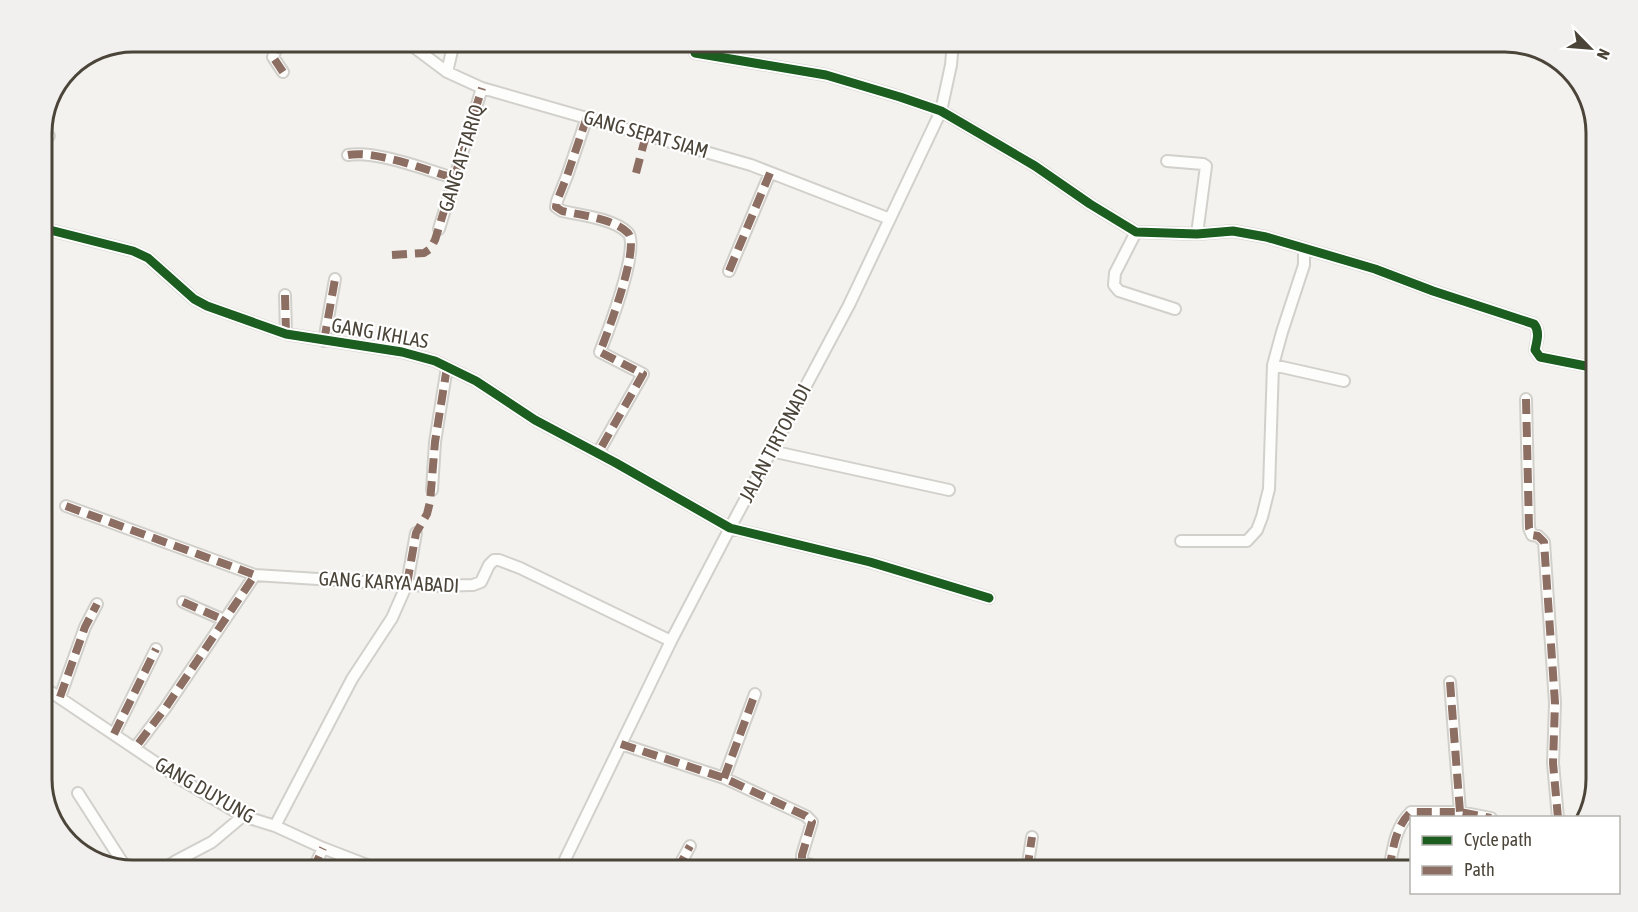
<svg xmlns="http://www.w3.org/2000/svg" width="1638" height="912" font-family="'Asap Condensed',sans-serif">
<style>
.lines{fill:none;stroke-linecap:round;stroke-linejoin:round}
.minor-casing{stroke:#d2d0cb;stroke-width:14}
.minor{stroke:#fdfdfc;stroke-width:10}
.quiet{stroke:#8d6e63;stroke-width:8;stroke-dasharray:15 8;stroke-linecap:butt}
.cycleway-casing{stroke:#fff;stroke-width:13}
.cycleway{stroke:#1b5e20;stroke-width:9}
.labels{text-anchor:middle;stroke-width:4.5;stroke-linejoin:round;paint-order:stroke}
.street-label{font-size:20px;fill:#4b4439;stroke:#fff}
.rim{fill:none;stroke:#4b4439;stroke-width:3}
</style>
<rect width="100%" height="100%" fill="#f4f2ee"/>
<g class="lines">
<!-- minor casing -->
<g class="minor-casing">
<path id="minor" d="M407 42 447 72 482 88 751 165 890 219
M698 42 695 53 826 75 900 97 941 111 1035 166 1090 204 1136 232 1197 234 1233 231 1266 237 1375 269 1433 291 1534 324C1540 331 1537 341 1535 350L1540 357 1596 368
M283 72 273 57 276 49 287 42
M447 72 454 42
M587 117 567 176 557 201 556 207 562 211C581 215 615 219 628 233 641 246 607 334 600 352L643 374 598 453
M42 130 49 136
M348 155C376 150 426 170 454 178
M1167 161 1203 164 1206 166 1197 234
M42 228 133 251 148 258 194 299 207 306 286 334 402 352 435 361 476 381 535 420 616 463 730 528 870 562 989 598
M439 229 482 88
M1136 232 1115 273 1114 285 1119 291 1175 309
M729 271 770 173
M285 295 286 334
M324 341 335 279
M1273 365 1344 381
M1526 399 1529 528 1532 535 1538 536 1544 542 1555 703 1553 763 1558 818
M771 451 949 490
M432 490 435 442 447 367
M66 506 255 575 428 586 473 585 481 582 489 565 494 560H499L520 568 671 641
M1181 541H1247L1257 530 1262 517 1269 489 1273 365 1282 332 1304 265V248
M183 602 224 620
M1450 682 1460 812
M42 686 180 779 243 816 275 826 323 848 380 870
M60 697 85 627 97 604
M114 734 156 649
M621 744 724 778 806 816 812 822 802 855V860L805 863 827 870
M135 748 166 707 255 575
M724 778 755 694
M78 793 126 868
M275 826 352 679 392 618 407 584 416 533
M162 870 176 861 212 842 243 816
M313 870 323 848
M560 870 671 641 730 528 849 305 941 111 951 65 953 42
M677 870 690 846
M1027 870 1032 837
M1389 870C1393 849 1395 827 1411 812H1460L1491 818"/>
</g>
<!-- minor -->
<use href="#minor" class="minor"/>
<!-- quiet -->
<path class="quiet" d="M283 72 273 57 276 49 287 42
M587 117 567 176 557 201 556 207 562 211C581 215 615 219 628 233 641 246 607 334 600 352L643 374 598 453
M42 130 49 136
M348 155C376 150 426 170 454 178
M636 173 646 135
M392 255 424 253 430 249 435 240 482 88
M729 271 770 173
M285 295 286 334
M324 341 335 279
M1526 399 1529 528 1532 535 1538 536 1544 542 1555 703 1553 763 1558 818
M66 506 255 575 166 707 135 748
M407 584 416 533 427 514 430 502 435 442 447 367
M183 602 224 620
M1450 682 1460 812
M60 697 85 627 97 604
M114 734 156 649
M621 744 724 778 806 816 812 822 802 855V860L805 863 827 870
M724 778 755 694
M313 870 323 848
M677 870 690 846
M1027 870 1032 837
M1389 870C1393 849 1395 827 1411 812H1460L1491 818"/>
<!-- cycleway casing -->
<g class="cycleway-casing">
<path id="cycleway" d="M698 42 695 53 826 75 900 97 941 111 1035 166 1090 204 1136 232 1197 234 1233 231 1266 237 1375 269 1433 291 1534 324C1540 331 1537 341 1535 350L1540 357 1596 368
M42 228 133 251 148 258 194 299 207 306 286 334 402 352 435 361 476 381 535 420 616 463 730 528 870 562 989 598"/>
</g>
<!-- cycleway -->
<use href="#cycleway" class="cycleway"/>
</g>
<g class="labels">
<!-- street labels -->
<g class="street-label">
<text transform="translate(646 134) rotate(16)" y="7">GANG SEPAT SIAM</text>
<text transform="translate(461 158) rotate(-73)" y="7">GANG AT-TARIQ</text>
<text transform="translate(380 333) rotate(10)" y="7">GANG IKHLAS</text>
<text transform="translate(775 443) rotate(-62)" y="7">JALAN TIRTONADI</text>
<text transform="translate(389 582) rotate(3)" y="7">GANG KARYA ABADI</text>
<text transform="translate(205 790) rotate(30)" y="7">GANG DUYUNG</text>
</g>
</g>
<!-- crop -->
<path d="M0 0H1638V912H0ZM133 52H1505A81 81 0 0 1 1586 133V779A81 81 0 0 1 1505 860H133A81 81 0 0 1 52 779V133A81 81 0 0 1 133 52Z" fill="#f1f0ef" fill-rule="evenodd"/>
<path class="rim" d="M133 52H1505A81 81 0 0 1 1586 133V779A81 81 0 0 1 1505 860H133A81 81 0 0 1 52 779V133A81 81 0 0 1 133 52Z"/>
<!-- legend -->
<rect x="1410" y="816" width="210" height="78" fill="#ffffff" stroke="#b7b4b0" stroke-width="1.5"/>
<rect x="1422" y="836" width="30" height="9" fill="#1b5e20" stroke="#b7b4b0" stroke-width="1.5"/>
<text x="1464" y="846" font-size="18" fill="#4b4439">Cycle path</text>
<rect x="1422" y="866" width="30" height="9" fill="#8d6e63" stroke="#b7b4b0" stroke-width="1.5"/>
<text x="1464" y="876" font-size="18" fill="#4b4439">Path</text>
<!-- north arrow -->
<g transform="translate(1590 48) rotate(115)" stroke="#ffffff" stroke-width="4.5" paint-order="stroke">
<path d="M0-4.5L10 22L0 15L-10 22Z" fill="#4b4439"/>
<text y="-9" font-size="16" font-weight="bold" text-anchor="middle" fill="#4b4439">N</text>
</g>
</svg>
